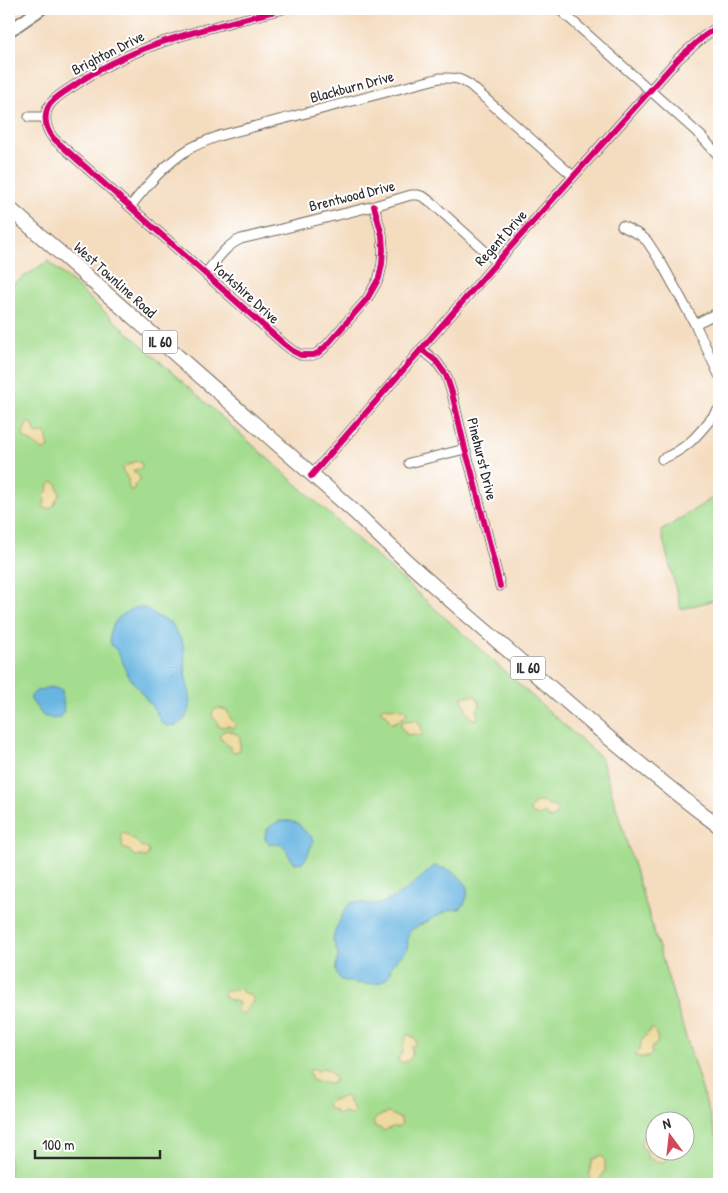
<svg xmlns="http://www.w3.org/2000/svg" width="728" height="1193" font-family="'Patrick Hand',sans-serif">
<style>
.green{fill:#a4dd8f;stroke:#68845d;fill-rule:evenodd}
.sand{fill:#eeda9e;stroke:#8c8264}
.water{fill:#67b5e1;stroke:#497086}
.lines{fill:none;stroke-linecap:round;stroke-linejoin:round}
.minor-casing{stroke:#71695f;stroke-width:11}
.tertiary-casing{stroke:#71695f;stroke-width:14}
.primary-casing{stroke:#71695f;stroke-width:16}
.minor{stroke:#fff;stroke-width:9}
.tertiary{stroke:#fff;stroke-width:11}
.primary{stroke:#fff;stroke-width:14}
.cycleway-casing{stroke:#fff;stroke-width:9}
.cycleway{stroke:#d6006c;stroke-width:6}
.labels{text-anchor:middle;stroke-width:4;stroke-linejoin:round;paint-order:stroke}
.shield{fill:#fff;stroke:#6b6b6b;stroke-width:1}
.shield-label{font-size:14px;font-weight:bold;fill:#2b2b2b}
.street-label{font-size:15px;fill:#2b2b2b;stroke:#fff}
</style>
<rect width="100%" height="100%" fill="#fff"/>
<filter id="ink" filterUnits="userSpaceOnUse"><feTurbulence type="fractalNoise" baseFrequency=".02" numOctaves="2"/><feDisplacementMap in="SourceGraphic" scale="10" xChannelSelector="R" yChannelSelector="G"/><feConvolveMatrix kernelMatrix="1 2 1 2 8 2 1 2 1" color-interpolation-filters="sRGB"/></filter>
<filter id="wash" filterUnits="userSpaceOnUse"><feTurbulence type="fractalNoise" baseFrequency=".0096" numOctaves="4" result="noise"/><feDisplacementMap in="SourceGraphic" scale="20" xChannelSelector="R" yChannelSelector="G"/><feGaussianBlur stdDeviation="1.12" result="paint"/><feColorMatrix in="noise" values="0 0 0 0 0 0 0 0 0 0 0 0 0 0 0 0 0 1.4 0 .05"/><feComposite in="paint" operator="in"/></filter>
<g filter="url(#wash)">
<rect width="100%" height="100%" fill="#f4dcbf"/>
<!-- green -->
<path class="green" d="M48 261 601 758 719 1145V1184H9V287ZM656 1120H686V1150H656Z
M719 490V599L681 609 661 531 711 499Z"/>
<!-- sand -->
<path class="sand" d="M27 423H30L33 424 35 432 37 434 44 433 46 434 49 448 43 450C36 446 31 442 24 438L23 434Z
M136 461 141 463 142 467 140 469 134 470 133 471 140 477V480L136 483 133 490H130C127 486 130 482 127 478 126 474 123 473 122 469 123 467 134 462 136 461Z
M52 482H55L57 484 60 494C54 500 56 511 44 508L43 506 45 501 44 494 48 491 49 485Z
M464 696H476C477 697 480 704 480 706L477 710 478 716 477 719H472C469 713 465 713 466 706L462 700V697Z
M384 707 390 708 396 707 406 711 407 715 394 723H392L389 721 387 715 382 713 381 711V709Z
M219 708 227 710 231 719 235 723V727L233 728 228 726 221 727 218 726 217 720 213 718 212 713 215 709Z
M416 720C420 723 422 729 423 734 419 737 418 735 414 734 412 734 410 735 407 735L404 730 401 727V723L404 721Z
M228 730 240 736V748L239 751 233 752 225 741 220 739V734L222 732Z
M537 802H544L549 806 556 807 557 810 555 817 550 819 546 814H543L539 816 531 813 530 809 535 803Z
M122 833C129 834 137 842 141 846L146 848 149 851 148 855 144 857C137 854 135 859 130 851L123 848 121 835Z
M237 988 239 989 244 993 251 995 253 999V1002C248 1005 247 1011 243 1014L239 1013 237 1010 239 1003 238 1002C232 1001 224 999 223 993L225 991H232Z
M651 1029 655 1030 658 1041 655 1045 651 1048 652 1054 649 1057H637L635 1054 640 1049 641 1042Z
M407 1035H410L416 1039V1044L411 1047C412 1049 413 1052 412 1054 412 1060 404 1064 399 1062L398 1058 403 1052V1045Z
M323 1068C328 1069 335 1075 335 1081L331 1084 317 1081 315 1082 311 1079V1076L309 1073 310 1070 315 1069 318 1071Z
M343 1096 348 1098 350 1104 353 1107 354 1112 350 1115 344 1112 339 1114 335 1112 334 1110 328 1108 327 1105 332 1100 339 1099Z
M389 1113 401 1119C403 1131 396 1125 390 1128 388 1129 387 1130 384 1131L380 1128 375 1127 373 1122C376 1117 383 1114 389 1113Z
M647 1124C651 1124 653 1125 655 1129L656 1150 663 1151 665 1152 666 1159 664 1162H661L648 1159 646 1150 641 1147V1141L645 1136V1127Z
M601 1156 605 1160V1171L597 1183H594L591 1182 589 1173 593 1159Z"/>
<!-- water -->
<path class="water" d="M139 607 147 609 160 618 166 620 172 624 176 632 181 639 184 648 186 679 190 695V708L184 720 177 725 167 726 162 723 156 712 127 674 122 660 117 651 111 645C110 641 110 637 110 633 113 620 126 609 139 607Z
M50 687 62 690 64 711 59 718 54 719 43 716 31 700V696L36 691Z
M280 821H291L299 824 303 830 312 837 313 842 307 857 303 862 295 863C284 854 289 842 270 844L265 839C264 829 271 825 280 821Z
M434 866C456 869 480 887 460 909L449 910 411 930 408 935C407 940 409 946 406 951 402 956 396 959 392 965 390 969 391 975 386 979 375 988 354 983 341 980 332 969 337 967 338 955 338 950 334 945 333 940 333 934 345 906 351 903 356 900 370 905 377 904 396 901 421 878 434 866Z"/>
</g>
<g filter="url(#ink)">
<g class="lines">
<!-- minor casing -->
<g class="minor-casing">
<path id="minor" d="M283 9C210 28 135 42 72 87 66 91 59 95 54 100 42 110 44 127 53 138L284 344 293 351 301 355H313L318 353 326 346 367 299 379 278 382 264 383 249 382 235 374 206
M559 9 700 135 719 156
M29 117H45
M130 207C147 185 165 164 189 149 199 143 211 139 222 135L440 78C454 78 458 77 470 85L573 176
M622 226 640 235 647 241 662 264 695 324 719 375
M206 273C216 261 226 245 241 239L374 206 411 195H418L424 197 432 203 497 262
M695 324 719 312
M421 349 436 361 446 375 452 393 465 449 471 469 500 586
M662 459C690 448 700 432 719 409
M409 463 465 449
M311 476 497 262 679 58 703 37 719 26"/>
</g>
<!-- tertiary casing -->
<g class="tertiary-casing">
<path id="tertiary" d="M9 31 41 9"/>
</g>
<!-- primary casing -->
<g class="primary-casing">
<path id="primary" d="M9 208 357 514C408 565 463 611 518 659 583 716 649 774 719 826"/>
</g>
<!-- minor -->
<use href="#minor" class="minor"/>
<!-- tertiary -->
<use href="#tertiary" class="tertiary"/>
<!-- primary -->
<use href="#primary" class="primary"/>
<!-- cycleway casing -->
<g class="cycleway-casing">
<path id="cycleway" d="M283 9C210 28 135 42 72 87 66 91 59 95 54 100 42 110 44 127 53 138L284 344 293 351 301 355H313L318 353 326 346 367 299 379 278 382 264 383 249 382 235 374 206
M421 349 436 361 446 375 452 393 465 449 471 469 500 586
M311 476 497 262 679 58 703 37 719 26"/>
</g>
<!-- cycleway -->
<use href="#cycleway" class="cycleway"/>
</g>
</g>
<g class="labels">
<!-- shield labels -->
<g class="shield">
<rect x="142.5" y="330.5" width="35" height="23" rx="4"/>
<rect x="510.5" y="656.5" width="35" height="23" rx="4"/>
</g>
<g class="shield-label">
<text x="160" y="347">IL 60</text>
<text x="528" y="673">IL 60</text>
</g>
<!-- street labels -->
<g class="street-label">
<text transform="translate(108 53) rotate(-27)" y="5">Brighton Drive</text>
<text transform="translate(352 87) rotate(-15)" y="5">Blackburn Drive</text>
<text transform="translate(352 196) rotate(-14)" y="5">Brentwood Drive</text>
<text transform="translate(501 238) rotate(-48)" y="5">Regent Drive</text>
<text transform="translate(115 280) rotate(42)" y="5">West Townline Road</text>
<text transform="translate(246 293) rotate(42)" y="5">Yorkshire Drive</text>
<text transform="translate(482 459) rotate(76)" y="5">Pinehurst Drive</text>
</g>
</g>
<!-- margin -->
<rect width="728" height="1193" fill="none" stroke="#fff" stroke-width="30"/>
<!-- north arrow -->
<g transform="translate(670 1136) rotate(345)"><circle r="24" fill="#ffffff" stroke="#aaaaaa"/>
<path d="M0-4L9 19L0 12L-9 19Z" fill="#d1495b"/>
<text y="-8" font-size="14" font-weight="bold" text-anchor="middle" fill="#2b2b2b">N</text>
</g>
<!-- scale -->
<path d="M35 1150v8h125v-8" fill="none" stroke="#2b2b2b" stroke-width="2.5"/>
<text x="42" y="1150" font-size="15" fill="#2b2b2b" stroke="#ffffff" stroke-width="4" paint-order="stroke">100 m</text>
</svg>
